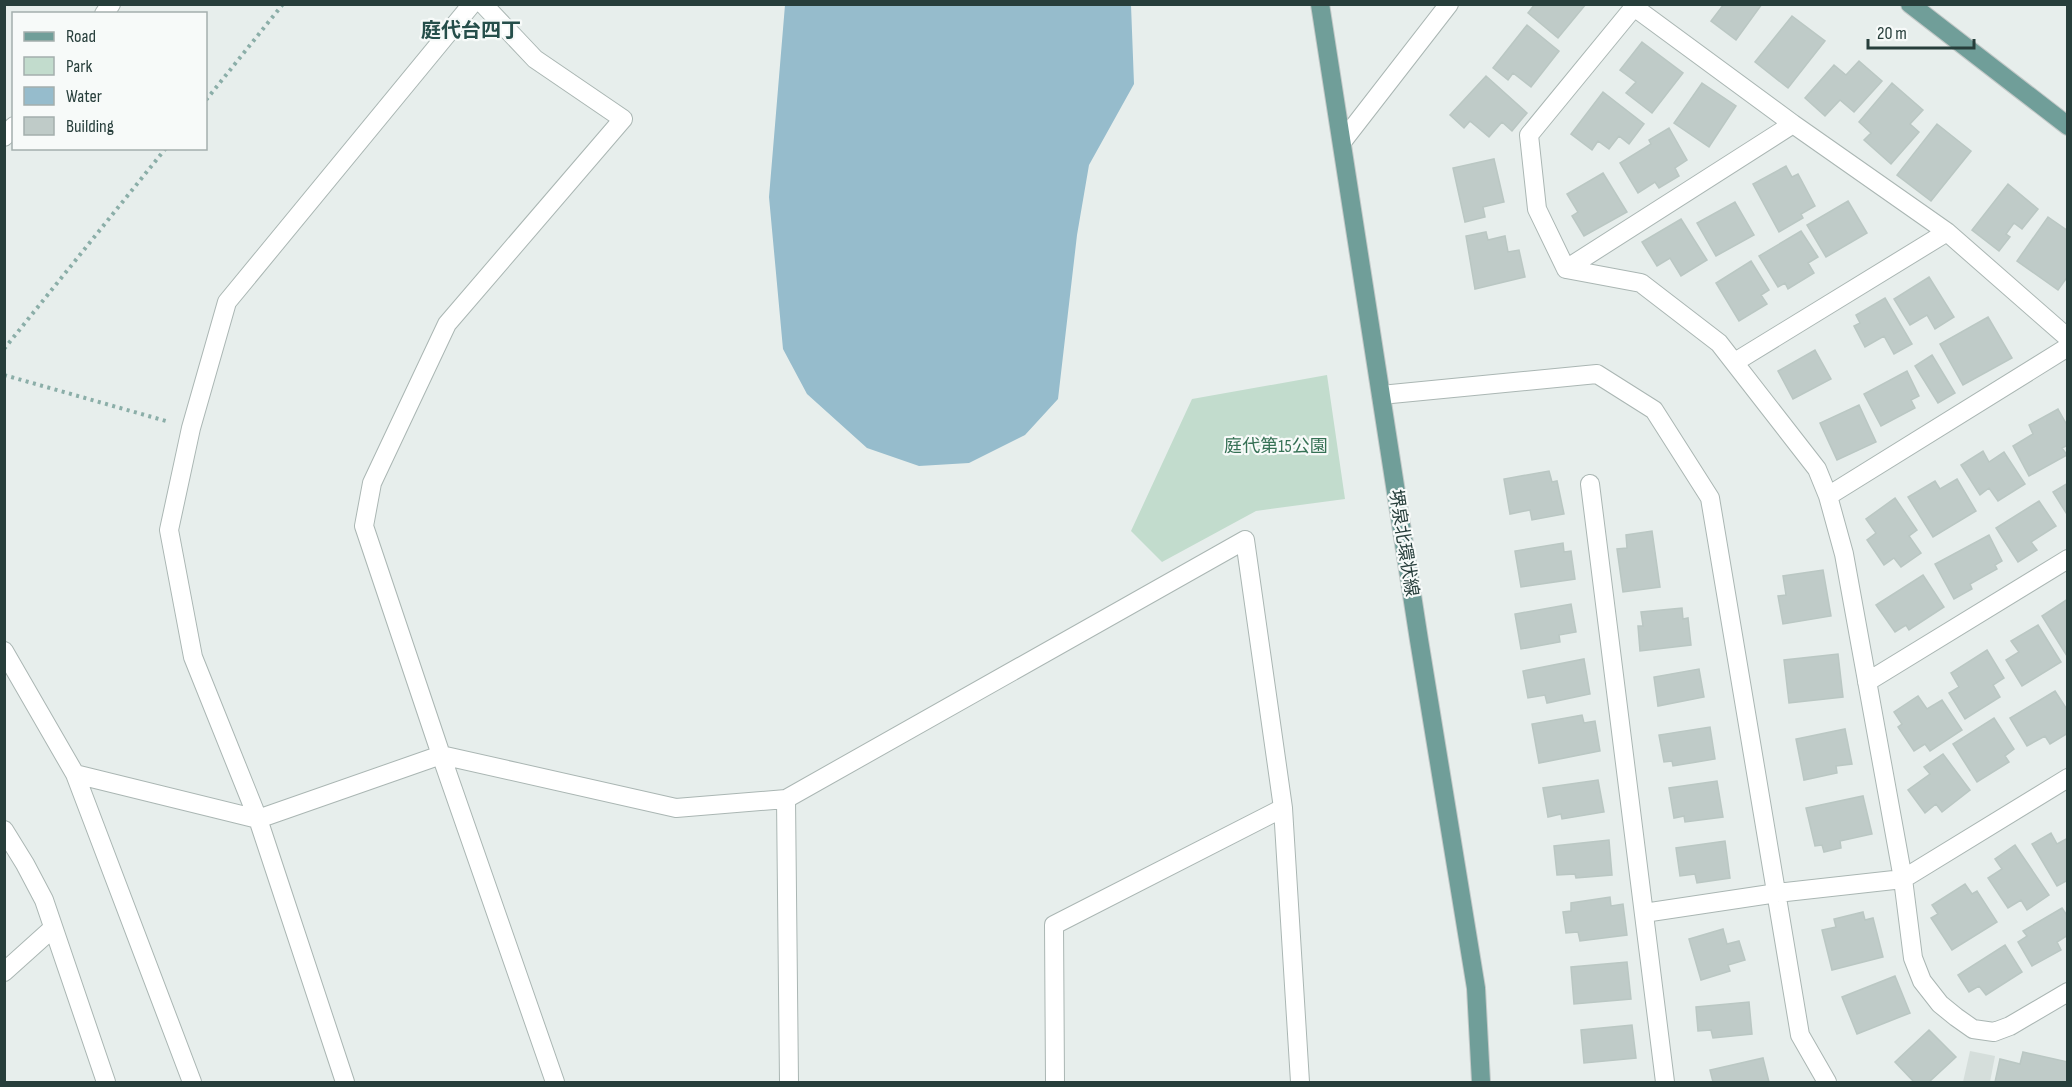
<svg xmlns="http://www.w3.org/2000/svg" width="2072" height="1087" font-family="'Sofia Sans Condensed','Noto Sans JP',sans-serif">
<style>
.built{fill:#d5dedb}
.green{fill:#c2dccd}
.water{fill:#96bccc}
.building{fill:#bfcbc8;stroke:#bac7c3;stroke-width:1.5}
.lines{fill:none;stroke-linecap:round;stroke-linejoin:round}
.minor-casing{stroke:#aab6b3;stroke-width:20}
.major-casing{stroke:#c3c9c8;stroke-width:20}
.path{stroke:#8baea8;stroke-width:4;stroke-dasharray:3 4.5;stroke-linecap:butt}
.minor{stroke:#fff;stroke-width:18}
.major{stroke:#709e99;stroke-width:18}
.labels{text-anchor:middle;stroke-width:4.5;stroke-linejoin:round;paint-order:stroke}
.park-label{font-size:18px;fill:#367155;stroke:#f7faf9}
.street-label{font-size:18px;fill:#273e3b;stroke:#f7faf9}
.neighbourhood-label{font-size:20px;font-weight:bold;fill:#254e4a;stroke:#f7faf9}
</style>
<rect width="100%" height="100%" fill="#e7eeec"/>
<!-- built -->
<path class="built" d="M1970 1051 1995 1056 1990 1082H1963Z"/>
<!-- green -->
<path class="green" d="M1327 375 1345 499 1256 511 1162 562 1131 531 1192 399Z"/>
<!-- water -->
<path class="water" d="M785 5H1131L1134 84 1089 165 1077 235 1058 399 1025 435 969 463 919 466 867 448 807 394 783 349 769 197Z"/>
<!-- building -->
<path class="building" d="M1535 4H1586L1558 38 1528 13Z
M1724 4H1762L1736 40 1711 21Z
M1792 16 1825 41 1788 88 1755 62Z
M1527 25 1559 51 1531 87 1513 73 1508 80 1493 68Z
M1642 42 1683 73 1652 113 1626 93 1636 82 1620 70Z
M1859 61 1882 81 1854 112 1840 100 1825 116 1805 98 1834 65 1846 75Z
M1486 76 1527 113 1512 131 1502 122 1489 137 1470 121 1464 128 1450 115Z
M1702 83 1736 106 1709 147 1674 123Z
M1892 83 1923 110 1910 124 1919 132 1891 164 1864 140 1871 133 1859 122Z
M1603 92 1644 124 1629 144 1619 136 1609 149 1598 141 1592 150 1571 134Z
M1937 124 1971 151 1931 201 1897 175Z
M1669 128 1687 160 1675 168 1679 176 1659 188 1655 182 1638 193 1620 163 1651 144 1649 140Z
M1494 159 1504 202 1483 207 1485 217 1465 222 1453 168Z
M1786 166 1792 177 1798 174 1815 206 1801 214 1803 218 1779 232 1753 184Z
M1603 173 1627 212 1584 236 1572 216 1578 212 1567 194Z
M2008 184 2038 209 2022 229 2014 223 2006 234 2010 237 1999 251 1972 230Z
M1848 201 1867 233 1826 257 1807 225Z
M1735 202 1754 235 1716 256 1697 223Z
M2048 217 2068 231V276L2058 290 2017 261Z
M1681 219 1707 260 1681 276 1670 258 1657 266 1642 242Z
M1801 231 1818 257 1808 263 1814 273 1788 289 1785 283 1778 287 1759 256Z
M1486 232 1488 240 1505 236 1508 252 1519 250 1525 277 1475 289 1466 236Z
M1751 261 1769 290 1761 295 1767 304 1739 321 1716 283Z
M1929 277 1954 317 1935 329 1927 315 1910 325 1894 299Z
M1885 298 1912 344 1894 354 1884 336 1865 347 1854 326 1860 323 1856 315Z
M1988 317 2012 358 1963 385 1940 344Z
M1815 350 1831 379 1793 399 1778 371Z
M1932 355 1955 393 1938 403 1915 366Z
M1907 371 1919 396 1911 400 1915 408 1881 426 1864 394Z
M1859 405 1876 442 1837 460 1820 423Z
M2058 409 2068 427V445L2062 448 2067 455 2029 476 2013 446 2033 434 2029 425Z
M1983 451 1989 462 2004 452 2025 484 1998 501 1989 488 1980 495 1961 465Z
M1549 471 1552 482 1557 481 1564 514 1532 520 1530 510 1510 514 1504 479Z
M1957 479 1976 511 1933 537 1908 497 1935 481 1940 489Z
M2068 483V516L2053 492Z
M1895 498 1917 530 1909 536 1921 553 1901 567 1894 558 1884 565 1867 540 1876 533 1866 519Z
M2039 501 2056 526 2031 542 2037 550 2018 562 1996 528Z
M1652 531 1660 587 1623 592 1617 549 1627 548 1626 535Z
M1989 535 2002 561 1995 565 1997 569 1970 584 1972 589 1954 599 1935 564Z
M1563 543 1564 552 1571 551 1575 579 1521 587 1515 551Z
M1823 570 1831 616 1783 624 1778 596 1786 595 1783 576Z
M1923 575 1944 607 1909 630 1906 625 1895 632 1876 605Z
M2068 599V656H2067L2042 616Z
M1571 604 1576 632 1559 635 1560 642 1521 649 1515 614Z
M1682 608 1683 619 1688 618 1691 645 1640 651 1638 626H1643L1641 612Z
M2038 625 2061 662 2022 686 2006 660 2019 652 2011 641Z
M1987 650 2004 678 1993 685 2000 697 1965 719 1949 693 1959 687 1951 673Z
M1838 654 1843 697 1789 703 1784 660Z
M1584 659 1590 694 1547 703 1545 695 1528 698 1523 671Z
M1699 669 1704 697 1658 706 1654 677Z
M2055 691 2068 711V733L2050 744 2045 736 2027 746 2010 718Z
M1918 696 1927 709 1942 700 1962 730 1930 751 1925 744 1914 751 1898 727 1902 724 1894 712Z
M1582 715 1584 723 1595 721 1600 751 1539 763 1532 724Z
M1994 718 2014 749 2005 756 2009 762 1977 782 1953 744Z
M1710 727 1715 759 1673 766 1672 761 1664 762 1659 735Z
M1845 729 1852 764 1836 766 1837 773 1804 780 1796 739Z
M1943 754 1970 790 1942 812 1936 804 1925 813 1908 790 1930 774 1924 767Z
M1598 780 1604 812 1562 819 1561 814 1548 817 1543 788Z
M1717 781 1723 817 1685 822 1684 816 1674 818 1669 788Z
M1863 796 1872 834 1840 841 1841 848 1824 852 1822 845 1815 846 1806 808Z
M2051 833 2057 844 2068 838V880L2057 886 2032 844Z
M1609 840 1612 875 1576 878 1575 874 1557 875 1554 846Z
M1725 841 1730 878 1697 883 1695 874 1680 876 1676 848Z
M2015 845 2049 895 2027 910 2021 900 2008 908 1988 878 2002 869 1995 859Z
M1965 884 1972 894 1977 891 1997 922 1952 950 1931 918 1938 914 1932 905Z
M1610 897 1611 906 1623 904 1627 935 1580 941 1578 932 1566 933 1563 912 1571 911V903Z
M2062 908 2068 917V935L2057 942 2061 950 2032 966 2018 942 2027 936 2023 931Z
M1863 912 1865 920 1873 918 1883 957 1832 970 1822 930 1836 927 1834 919Z
M1723 929 1727 944 1739 941 1745 960 1728 965 1730 971 1701 980 1689 939Z
M2005 945 2022 972 1986 995 1979 986 1969 992 1958 975Z
M1627 962 1631 999 1574 1004 1571 967Z
M1895 976 1910 1013 1857 1034 1842 997Z
M1749 1002 1752 1034 1713 1038 1711 1030 1698 1031 1696 1007Z
M1632 1025 1636 1058 1584 1063 1581 1030Z
M1929 1030 1956 1057 1929 1082H1914L1895 1062Z
M2023 1052 2068 1062 2067 1082H1995L2000 1059 2020 1064Z
M1763 1058 1769 1082H1713L1710 1070Z"/>
<g class="lines">
<!-- minor casing -->
<g class="minor-casing">
<path id="minor" d="M483 4 535 59 623 119 447 324 372 483 364 526 441 755 555 1082
M104 14 111 4
M4 137 14 126
M1342 142 1449 4
M1566 269 1793 124
M2068 338 1947 232 1793 124 1634 7 1529 135 1537 209 1566 269 1641 283 1719 343 1817 469 1828 496 1844 554 1903 879 1913 958 1922 981 1940 1004 1956 1017 1973 1029 1994 1032 2010 1026 2068 992
M1735 362 1947 232
M1381 395 1597 374 1654 410 1710 498 1800 1035 1827 1082
M1590 484 1665 1082
M1828 496 2068 347
M4 651 75 774 192 1082
M1867 682 2068 559
M75 774 258 819 441 755 676 808 786 799 1245 540 1283 808 1300 1082
M786 799 789 1082
M4 830 25 864 44 900 106 1082
M1644 913 1777 893 1903 879 2068 778
M4 972 53 928
M345 1082 258 819 193 657 169 530 191 428 227 302 472 4
M1055 1082 1054 925 1283 808"/>
</g>
<!-- major casing -->
<g class="major-casing">
<path id="major" d="M1320 4 1419 640 1476 988 1481 1082
M1910 4 2068 126"/>
</g>
<!-- path -->
<path class="path" d="M206 100 283 4
M4 349 166 148
M4 375 166 421"/>
<!-- minor -->
<use href="#minor" class="minor"/>
<!-- major -->
<use href="#major" class="major"/>
</g>
<g class="labels">
<!-- park labels -->
<g class="park-label">
<text x="1276" y="452">庭代第15公園</text>
</g>
<!-- street labels -->
<g class="street-label">
<text transform="translate(1404 543) rotate(81)" y="6">堺泉北環状線</text>
</g>
<!-- neighbourhood labels -->
<g class="neighbourhood-label">
<text x="471" y="37">庭代台四丁</text>
</g>
</g>
<!-- border -->
<rect width="2072" height="1087" fill="none" stroke="#273e3b" stroke-width="12"/>
<!-- legend -->
<rect x="12" y="12" width="195" height="138" fill="#f7faf9" stroke="#a4afad" stroke-width="1.5"/>
<rect x="24" y="32" width="30" height="9" fill="#709e99" stroke="#a4afad" stroke-width="1.5"/>
<text x="66" y="42" font-size="18" fill="#273e3b">Road</text>
<rect x="24" y="57" width="30" height="18" fill="#c2dccd" stroke="#a4afad" stroke-width="1.5"/>
<text x="66" y="72" font-size="18" fill="#273e3b">Park</text>
<rect x="24" y="87" width="30" height="18" fill="#96bccc" stroke="#a4afad" stroke-width="1.5"/>
<text x="66" y="102" font-size="18" fill="#273e3b">Water</text>
<rect x="24" y="117" width="30" height="18" fill="#bfcbc8" stroke="#a4afad" stroke-width="1.5"/>
<text x="66" y="132" font-size="18" fill="#273e3b">Building</text>
<!-- scale -->
<path d="M1868 39v9h106v-9" fill="none" stroke="#273e3b" stroke-width="3"/>
<text x="1877" y="39" font-size="18" fill="#273e3b" stroke="#f7faf9" stroke-width="4.5" paint-order="stroke">20 m</text>
</svg>
